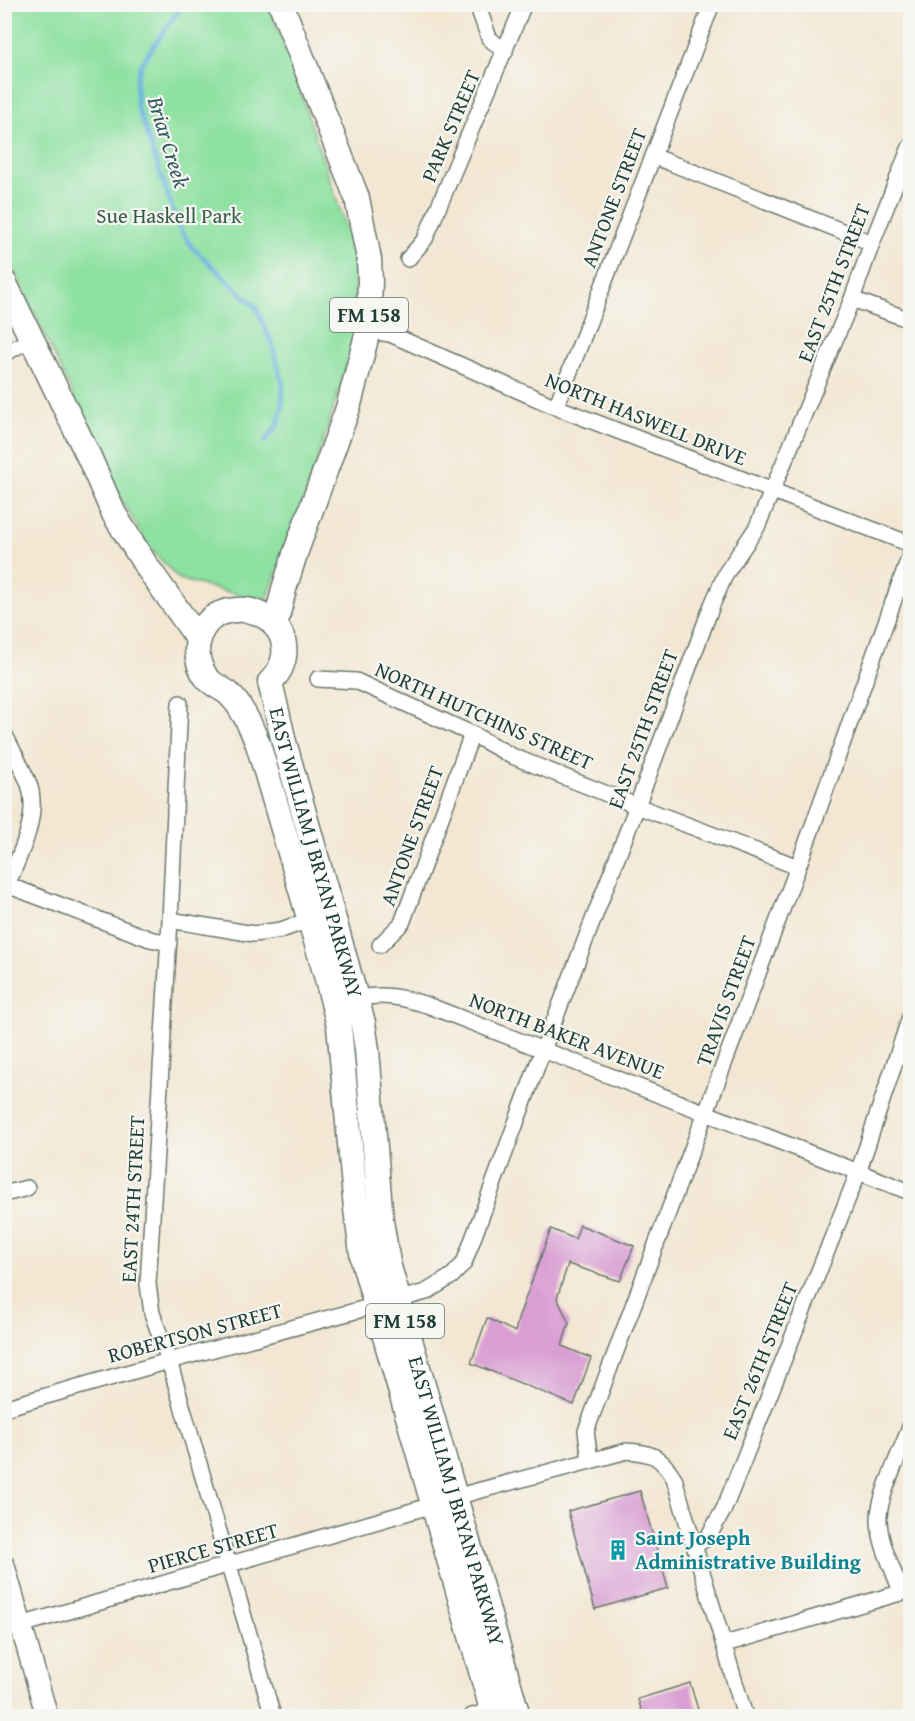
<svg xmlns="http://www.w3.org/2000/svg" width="915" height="1721" font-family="'Gentium Book Plus',serif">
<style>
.green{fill:#8ee1a1;stroke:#568f6a;stroke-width:1.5}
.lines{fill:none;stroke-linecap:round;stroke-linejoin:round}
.stream{stroke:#69afe0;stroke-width:4.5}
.building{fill:#d99fd3}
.street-casing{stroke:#69786c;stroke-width:18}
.secondary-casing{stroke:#69786c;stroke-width:24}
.primary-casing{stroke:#69786c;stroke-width:27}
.street{stroke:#fff;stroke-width:15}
.secondary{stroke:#fff;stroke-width:21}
.primary{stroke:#fff;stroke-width:24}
.labels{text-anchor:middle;stroke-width:4.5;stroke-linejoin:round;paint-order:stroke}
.shield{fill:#f6f6f2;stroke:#60746d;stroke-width:1.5}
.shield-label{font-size:20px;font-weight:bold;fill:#1f3d34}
.street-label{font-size:21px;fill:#1f3d34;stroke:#f6f6f2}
.park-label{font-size:21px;fill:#355e4a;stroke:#f6f6f2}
.culture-label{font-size:21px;font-weight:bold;fill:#0d838f;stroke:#f6f6f2;text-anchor:start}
.water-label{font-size:22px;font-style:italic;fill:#325a5f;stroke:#f6f6f2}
</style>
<rect width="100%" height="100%" fill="#f6f6f2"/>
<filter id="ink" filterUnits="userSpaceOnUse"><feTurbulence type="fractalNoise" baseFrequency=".0167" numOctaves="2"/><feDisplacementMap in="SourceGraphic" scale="12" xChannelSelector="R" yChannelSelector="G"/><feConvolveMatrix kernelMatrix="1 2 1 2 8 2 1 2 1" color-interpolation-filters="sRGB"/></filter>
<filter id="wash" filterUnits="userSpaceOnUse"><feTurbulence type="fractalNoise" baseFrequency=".008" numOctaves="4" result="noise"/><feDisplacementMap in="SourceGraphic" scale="24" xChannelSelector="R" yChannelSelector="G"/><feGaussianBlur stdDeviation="1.35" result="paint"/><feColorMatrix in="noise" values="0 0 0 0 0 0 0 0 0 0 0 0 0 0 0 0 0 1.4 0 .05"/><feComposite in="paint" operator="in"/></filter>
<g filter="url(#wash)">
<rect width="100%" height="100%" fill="#f3e7d3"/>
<!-- green -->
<path class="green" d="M5 5H268L285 46 355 255 354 342 314 470 266 602 179 579 148 546 123 502 5 250Z"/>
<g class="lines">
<!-- stream -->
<path class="stream" d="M183 4 141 64 136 82 137 106 179 228 192 247 256 307 272 344 283 385 282 410 277 426 265 441"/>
</g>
<g id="blocks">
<!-- building -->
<path class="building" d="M580 1225 634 1246 620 1281 568 1264 557 1298 569 1323 562 1346 591 1358 574 1405 471 1363 487 1318 515 1332 519 1316 551 1229 575 1239Z
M640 1491 668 1588 595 1609 568 1511Z
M690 1683 700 1716H643L638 1699Z"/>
</g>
</g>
<g filter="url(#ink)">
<use href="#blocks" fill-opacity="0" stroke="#69786c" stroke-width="1.5"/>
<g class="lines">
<!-- street casing -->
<g class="street-casing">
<path id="street" d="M477 4 489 38 505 52
M653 156 872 243
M408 259 425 239 524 4
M852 299 910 320
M368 331 390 334 556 407 910 544
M4 354 31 339
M556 407 712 4
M318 679 356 681 472 734 512 756 637 806 798 867
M180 703 170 920 148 1284 152 1313 169 1361 273 1716
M4 733C12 750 22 767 29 784 41 819 16 861 4 893
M7 885 150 939 169 943
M170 920 254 934 281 930 309 920
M380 945 402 923 472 734
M357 999C381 992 404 998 427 1005L910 1192
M4 1194 27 1188
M4 1408 169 1361 426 1292 452 1276 464 1263 543 1050 637 806 712 605 726 573 757 527 852 299 872 243 910 147
M590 1460 586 1431 798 867 910 555
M455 1497 627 1451C653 1453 660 1456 674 1478L745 1716
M696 1545 708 1537 724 1509 858 1173 910 1017
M901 1592C893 1568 878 1541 879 1516 880 1494 902 1449 910 1427
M4 1630 433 1505
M725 1644 910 1590
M472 1716 492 1711"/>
</g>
<!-- secondary casing -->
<g class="secondary-casing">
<path id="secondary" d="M4 1566 47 1716"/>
</g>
<!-- primary casing -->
<g class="primary-casing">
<g id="primary">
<path d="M4 282 89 457 114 514 145 564 199 640"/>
<path d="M275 626 284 589 296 551 348 408 368 331 370 282 369 259 357 198 281 4"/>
<path id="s1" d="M494 1716 363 1260 356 1209 339 1026 326 975 258 744C253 733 249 721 242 711 239 705 233 698 228 693 220 687 212 685 206 677 186 648 201 611 237 610 249 609 261 613 271 621 290 639 288 665 270 682L284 742 363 1023 367 1050 381 1221 388 1263 518 1716"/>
</g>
</g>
<!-- street -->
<use href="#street" class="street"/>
<!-- secondary -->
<use href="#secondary" class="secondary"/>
<!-- primary -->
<use href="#primary" class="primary"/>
</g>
</g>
<!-- icons -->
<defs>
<g id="building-bare" transform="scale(1.62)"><path d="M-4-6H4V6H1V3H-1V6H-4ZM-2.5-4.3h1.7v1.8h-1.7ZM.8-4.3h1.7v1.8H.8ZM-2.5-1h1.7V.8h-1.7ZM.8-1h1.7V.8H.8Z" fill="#0f9aa8" stroke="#f6f6f2" stroke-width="2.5" paint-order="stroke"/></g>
</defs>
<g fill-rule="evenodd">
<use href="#building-bare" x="618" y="1550"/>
</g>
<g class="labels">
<!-- shield labels -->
<g class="shield">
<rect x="330" y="298" width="78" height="34" rx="4.5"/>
<rect x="366" y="1304" width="78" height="34" rx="4.5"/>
</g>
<g class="shield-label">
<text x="369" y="322">FM 158</text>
<text x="405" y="1328">FM 158</text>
</g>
<!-- street labels -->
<g class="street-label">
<text transform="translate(451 126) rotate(-67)" y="7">PARK STREET</text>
<text transform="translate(614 198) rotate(-69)" y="7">ANTONE STREET</text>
<text transform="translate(834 283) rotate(-69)" y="7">EAST 25TH STREET</text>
<text transform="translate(646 419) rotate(22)" y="7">NORTH HASWELL DRIVE</text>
<text transform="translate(484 716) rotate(24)" y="7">NORTH HUTCHINS STREET</text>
<text transform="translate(643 729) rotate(-70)" y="7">EAST 25TH STREET</text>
<text transform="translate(412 836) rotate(-70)" y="7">ANTONE STREET</text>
<text dy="7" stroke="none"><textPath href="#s1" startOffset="1464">EAST WILLIAM J BRYAN PARKWAY</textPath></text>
<text transform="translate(726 1001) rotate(-70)" y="7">TRAVIS STREET</text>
<text transform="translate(567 1036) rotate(21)" y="7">NORTH BAKER AVENUE</text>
<text transform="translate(133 1199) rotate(-87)" y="7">EAST 24TH STREET</text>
<text transform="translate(195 1333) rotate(-15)" y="7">ROBERTSON STREET</text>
<text transform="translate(760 1361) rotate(-68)" y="7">EAST 26TH STREET</text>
<text dy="7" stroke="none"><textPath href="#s1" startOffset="2130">EAST WILLIAM J BRYAN PARKWAY</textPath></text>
<text transform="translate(213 1548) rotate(-16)" y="7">PIERCE STREET</text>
</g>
<!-- park labels -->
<g class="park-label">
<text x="169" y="223">Sue Haskell Park</text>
</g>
<!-- culture labels -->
<g class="culture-label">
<text x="635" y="1545">Saint Joseph<tspan x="635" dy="24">Administrative Building</tspan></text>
</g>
<!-- water labels -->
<g class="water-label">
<text transform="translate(169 142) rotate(73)" y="8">Briar Creek</text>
</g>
</g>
<!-- margin -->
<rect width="915" height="1721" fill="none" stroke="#f6f6f2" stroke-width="24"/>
</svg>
